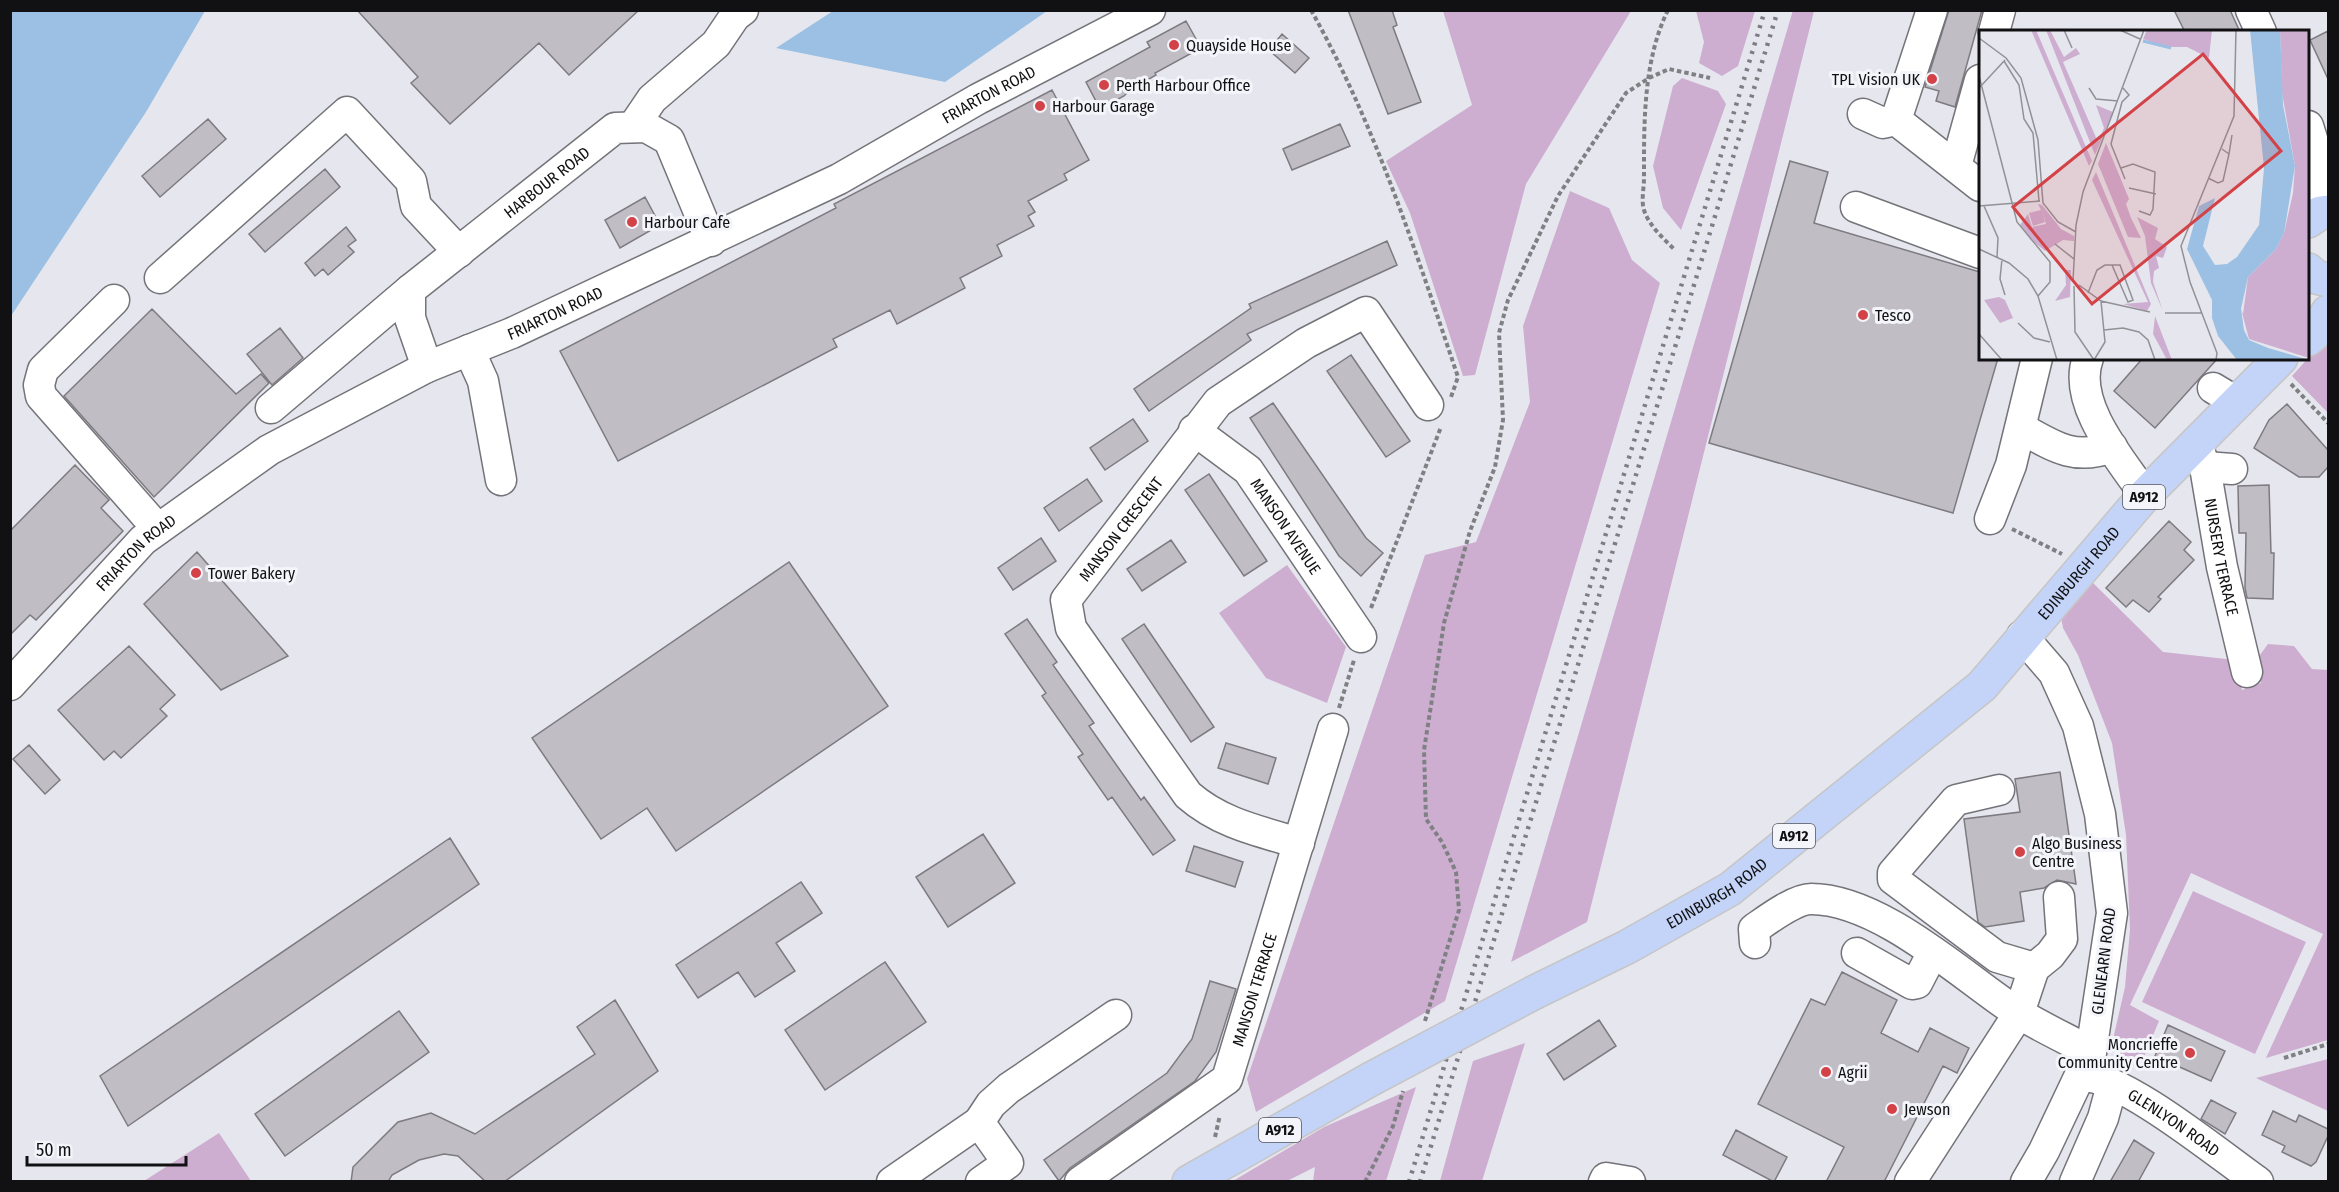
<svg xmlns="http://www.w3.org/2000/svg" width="2339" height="1192" font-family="'Fira Sans Condensed',sans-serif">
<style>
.green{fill:#ceaed0}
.water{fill:#9bc0e3}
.building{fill:#c0bdc4;stroke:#7d7a80;stroke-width:1.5}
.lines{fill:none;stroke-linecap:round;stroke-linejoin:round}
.minor-casing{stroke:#737379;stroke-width:33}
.major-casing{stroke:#c6c6c6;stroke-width:36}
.path{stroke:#7f8084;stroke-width:4;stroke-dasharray:4.5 3;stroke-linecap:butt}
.minor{stroke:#fff;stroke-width:30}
.major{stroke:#c4d3f8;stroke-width:33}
.rail{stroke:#7d7d82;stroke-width:4.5;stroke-dasharray:3 6;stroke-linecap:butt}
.major-bridge-casing{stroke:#c6c6c6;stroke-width:36;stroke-linecap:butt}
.major-bridge{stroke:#c4d3f8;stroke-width:33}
.poi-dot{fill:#d24247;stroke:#f4f4fb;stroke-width:2}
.labels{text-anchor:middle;stroke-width:6;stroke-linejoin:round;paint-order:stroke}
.shield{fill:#f4f4fb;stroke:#555559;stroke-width:1.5}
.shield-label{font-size:15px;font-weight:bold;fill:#111113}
.poi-label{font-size:16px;fill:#111113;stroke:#f4f4fb;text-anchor:start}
.street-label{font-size:16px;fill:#111113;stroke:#f4f4fb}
.inset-river{fill:none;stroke:#9bc0e3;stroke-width:3}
.inset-road{fill:none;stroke:#919196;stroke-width:1.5}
.view{fill:#d24247;fill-opacity:0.15;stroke:#d24247;stroke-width:3}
.inset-edge{fill:none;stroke:#111113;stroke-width:3}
</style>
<rect width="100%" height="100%" fill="#e6e7ee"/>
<!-- green -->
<path class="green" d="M1793 10 1814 11 1587 922 1511 962Z
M1443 11H1631L1526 184 1475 375 1463 376 1410 213 1386 161 1472 105Z
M1696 11H1755L1738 66 1722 76 1699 63 1704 42Z
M1682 78 1718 91 1726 104 1681 230 1663 208 1653 166 1673 86Z
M1570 191 1609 208 1632 260 1660 283 1445 1001 1256 1112 1247 1079 1425 555 1476 542 1530 402 1523 326Z
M2328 336V413L2292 376Z
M1287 565 1346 647 1327 703 1266 678 1219 613Z
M2089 579 2163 652 2235 660 2242 690 2261 683 2254 663 2268 644 2294 646 2312 669 2328 670V1040L2266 1058 2323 934 2191 873 2130 1005 2159 1021 2139 1069 2122 1059 2116 1048 2114 1035 2125 987 2130 929 2126 835 2112 743 2078 655 2063 628 2061 617Z
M2193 891 2306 942 2255 1054 2142 1002Z
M1525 1043 1482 1181H1440L1473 1061Z
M2328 1059V1111L2256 1078Z
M1416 1087 1386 1181H1313L1315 1167 1287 1181H1233L1324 1127Z
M219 1133 251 1181H144Z"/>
<!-- water -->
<path class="water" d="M11 10 205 11 146 112 11 316Z
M833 11V10L1047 11 945 82 776 48Z"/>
<!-- building -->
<path class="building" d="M357 10H639L569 75 539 43 450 124 411 83 418 77Z
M1348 10H1392L1397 25 1393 27 1421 102 1388 114Z
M1949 10H1982L1955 107 1936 101 1939 91 1925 87Z
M2174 10H2230L2240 32H2185Z
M1186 21 1201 48 1155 73 1156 75 1130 90 1124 96 1100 109 1086 82 1150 47 1147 42Z
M2328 31V79L2310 40Z
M1282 34 1309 58 1295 73 1269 50Z
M1052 90 1089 160 1064 174 1067 180 1028 201 1035 212 1028 216 1034 226 997 245 1002 256 960 278 965 288 897 324 890 310 833 339 837 347 618 461 560 351 836 208 834 204Z
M208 119 226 139 160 197 142 176Z
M1340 124 1350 146 1292 170 1283 149Z
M1790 161 1828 172 1814 223 1980 272V358H1998L1953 513 1709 443Z
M325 169 340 187 265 252 249 234Z
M645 197 660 225 620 248 605 220Z
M346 227 356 240 348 246 354 252 328 275 323 269 315 276 305 263Z
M1387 241 1397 265 1247 334 1251 340 1149 411 1134 389 1251 308 1249 304Z
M152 309 236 394 261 374 269 383 154 497 64 396Z
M280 328 303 358 272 385 247 354Z
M1351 355 1410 441 1386 457 1327 371Z
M2143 358H2218L2155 428 2114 391Z
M1273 403 1366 538 1383 553 1361 576 1339 556 1250 418Z
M2287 404 2328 450V467L2319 477H2299L2254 448 2269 420Z
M1133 419 1148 441 1105 470 1090 448Z
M75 465 109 500 101 508 123 531 36 620 30 615 10 635V531Z
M1209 474 1267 561 1244 576 1185 490Z
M1087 479 1102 501 1059 531 1044 508Z
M2269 485 2271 553H2274L2273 599 2247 598 2245 588 2246 533H2239L2238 486Z
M2169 521 2191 542 2184 550 2194 560 2158 597 2161 599 2149 612 2133 600 2126 607 2106 588Z
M1041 538 1056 561 1013 590 998 568Z
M1171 540 1186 562 1142 591 1127 569Z
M197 552 288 656 221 690 144 604Z
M789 562 888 706 676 851 647 808 601 839 532 738Z
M1027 619 1057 662 1053 665 1094 723 1089 726 1141 800 1144 797 1175 840 1153 855 1112 797 1108 800 1078 757 1083 754 1042 696 1046 693 1005 634Z
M1144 624 1214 727 1191 742 1122 639Z
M129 646 175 695 160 709 167 716 121 758 114 751 104 760 58 710Z
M1226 743 1276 758 1268 784 1218 768Z
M29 745 60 780 45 794 13 759Z
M2060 772 2076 884 2057 880 2044 888 2020 892 2024 921 1985 927 1978 922 1964 819 2020 812 2015 779Z
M983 834 1015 883 948 927 916 877Z
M450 838 479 884 128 1126 100 1076Z
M1194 846 1243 862 1235 887 1186 871Z
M801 882 822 913 776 943 795 971 755 997 738 972 698 998 676 965Z
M885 962 926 1022 825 1090 785 1030Z
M1842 972 1897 1000 1881 1033 1918 1052 1930 1028 1969 1048 1957 1073 1943 1066 1884 1182H1826L1844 1147 1758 1104 1811 999 1825 1005Z
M1210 981 1236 989 1216 1052 1195 1081 1070 1168 1059 1181 1044 1160 1167 1073 1192 1039Z
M615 1000 658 1071 504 1182H486L458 1156 444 1154 419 1160 392 1175 388 1182H351L353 1167 398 1122 431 1113 475 1134 595 1054 577 1027Z
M399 1011 429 1052 285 1156 255 1114Z
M1599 1020 1616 1046 1564 1080 1547 1054Z
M2168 1025 2225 1051 2211 1081 2155 1056Z
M2211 1100 2236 1113 2225 1134 2201 1119Z
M2273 1111 2296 1122 2299 1115 2328 1129V1136L2316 1162 2311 1166 2282 1152 2285 1146 2262 1135Z
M1736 1130 1787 1157 1774 1182 1723 1155Z
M2134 1140 2154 1153 2138 1182H2110Z"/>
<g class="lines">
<!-- minor casing -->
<g class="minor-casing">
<g id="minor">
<path d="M1932 10 1896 120 1980 186"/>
<path d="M2251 10 2261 32"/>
<path d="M1994 32 2000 10"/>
<path d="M1863 114 1883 123 1896 120"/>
<path d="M2308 126 2314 145 2320 213"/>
<path d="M633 127 652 99 716 44 735 16 743 10"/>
<path d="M1956 166 1980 80"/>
<path d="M1856 207 1980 253"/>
<path d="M160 278 347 112 411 181 416 206 459 252"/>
<path d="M114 300 43 370 39 385 41 396 158 529"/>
<path d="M469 350 483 381 501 480"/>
<path d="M2088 358C2071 403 2121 460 2145 495"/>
<path id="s1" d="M427 367 410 318V290L615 128 646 127 669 140 711 241"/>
<path d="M2213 388 2238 403"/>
<path d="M271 408 410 290"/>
<path d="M2021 428C2054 447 2075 461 2112 447"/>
<path id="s2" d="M1194 430 1248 470 1361 637"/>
<path id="s3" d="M2196 442 2205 467 2222 567 2247 672"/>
<path d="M2205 467 2232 469"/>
<path d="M1990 519 2011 465 2037 358"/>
<path d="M2022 636 2054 673 2078 726 2100 814 2112 913 2091 1052 2044 1151 2026 1182"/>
<path id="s4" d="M10 685 143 540 269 450 427 367 512 333 839 179 978 99 1150 10"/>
<path id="s5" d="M1299 843C1258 831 1220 823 1188 795L1071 628 1066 600 1218 402 1306 343 1366 312 1428 405"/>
<path d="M1755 943 1754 929C1767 920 1795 899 1811 899 1880 899 1962 976 2018 1013 2041 1027 2067 1039 2091 1052"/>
<path d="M1857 953 1912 984 1917 983 1933 952"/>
<path d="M2034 968 2050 955 2062 939 2059 897"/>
<path id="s6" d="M2082 1076C2122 1075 2221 1156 2258 1182"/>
<path d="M979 1122 1008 1163 981 1182"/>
<path d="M892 1182 979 1122 991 1104 1009 1088 1116 1015"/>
<path id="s7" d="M1080 1182 1227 1079 1333 729"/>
<path d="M1604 1182 1606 1178 1630 1182"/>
<path d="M1910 1182 2019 1013 2034 968 1997 957 1893 879V873L1956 800 1999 790"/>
<path d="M2075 1182 2103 1118 2112 1085"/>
</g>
</g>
<!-- major casing -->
<g class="major-casing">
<g id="major">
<path d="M2308 221 2320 213 2328 212"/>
<path d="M2308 270 2316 277 2328 280"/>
<path d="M2308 339 2314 334 2328 312"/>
<path id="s8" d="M1535 992 1627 947 1730 889 1982 686 2145 495 2281 358"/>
<path d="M1189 1182 1371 1079"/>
</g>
</g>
<!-- path -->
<path class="path" d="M1311 10C1376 126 1416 253 1458 377L1451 397
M1668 10C1643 61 1644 123 1644 178 1644 188 1641 201 1644 210 1649 226 1664 239 1675 250
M2291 384 2328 423
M2012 529 2062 554
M1371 608 1441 427
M1339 708 1354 660
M1425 1021 1459 910 1456 872 1442 842 1426 819 1424 750 1444 623 1470 531 1495 467 1503 420 1499 333 1508 300 1558 196 1626 93 1649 78 1669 69 1710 78
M2284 1058 2328 1044
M1215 1137 1220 1115
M1365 1182 1393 1126 1403 1091"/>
<!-- minor -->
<use href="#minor" class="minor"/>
<!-- major -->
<use href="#major" class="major"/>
<!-- rail -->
<path class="rail" d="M1409 1182 1765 10
M1420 1182 1778 10"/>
<!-- major-bridge casing -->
<g class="major-bridge-casing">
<path id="major-bridge" d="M1371 1079 1535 992"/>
</g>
<!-- major-bridge -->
<use href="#major-bridge" class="major-bridge"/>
</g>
<!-- markers -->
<g class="poi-dot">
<circle cx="1174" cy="45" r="6"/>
<circle cx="1932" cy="79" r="6"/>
<circle cx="1104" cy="85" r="6"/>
<circle cx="1040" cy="106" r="6"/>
<circle cx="632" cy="222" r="6"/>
<circle cx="1863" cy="315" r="6"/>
<circle cx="196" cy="573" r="6"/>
<circle cx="2020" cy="852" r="6"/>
<circle cx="2190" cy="1053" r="6"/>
<circle cx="1826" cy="1072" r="6"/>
<circle cx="1892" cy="1109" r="6"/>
</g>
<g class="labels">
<!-- shield labels -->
<g class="shield">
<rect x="2123" y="485" width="42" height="24" rx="4.5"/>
<rect x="1773" y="824" width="42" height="24" rx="4.5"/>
<rect x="1259" y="1118" width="42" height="24" rx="4.5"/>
</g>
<g class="shield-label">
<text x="2144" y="502">A912</text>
<text x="1794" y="841">A912</text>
<text x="1280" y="1135">A912</text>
</g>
<!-- poi labels -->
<g class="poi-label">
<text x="1186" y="51">Quayside House</text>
<text x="1920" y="85" text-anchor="end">TPL Vision UK</text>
<text x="1116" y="91">Perth Harbour Office</text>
<text x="1052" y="112">Harbour Garage</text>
<text x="644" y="228">Harbour Cafe</text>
<text x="1875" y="321">Tesco</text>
<text x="208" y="579">Tower Bakery</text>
<text x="2032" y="849">Algo Business<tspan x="2032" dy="18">Centre</tspan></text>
<text x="2178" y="1050" text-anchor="end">Moncrieffe<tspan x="2178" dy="18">Community Centre</tspan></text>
<text x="1838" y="1078">Agrii</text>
<text x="1904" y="1115">Jewson</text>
</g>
<!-- street labels -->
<g class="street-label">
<text dy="6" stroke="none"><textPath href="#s4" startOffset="1155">FRIARTON ROAD</textPath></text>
<text dy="6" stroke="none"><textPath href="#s1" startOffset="254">HARBOUR ROAD</textPath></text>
<text dy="6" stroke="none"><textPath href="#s4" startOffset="669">FRIARTON ROAD</textPath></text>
<text dy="6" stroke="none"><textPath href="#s2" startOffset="135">MANSON AVENUE</textPath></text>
<text dy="6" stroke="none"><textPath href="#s5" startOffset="444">MANSON CRESCENT</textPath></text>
<text dy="6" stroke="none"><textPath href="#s4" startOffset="183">FRIARTON ROAD</textPath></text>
<text dy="6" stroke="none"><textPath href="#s3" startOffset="118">NURSERY TERRACE</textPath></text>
<text dy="6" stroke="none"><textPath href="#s8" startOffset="693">EDINBURGH ROAD</textPath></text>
<text dy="6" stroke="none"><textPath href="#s8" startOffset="207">EDINBURGH ROAD</textPath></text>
<text transform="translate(2103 961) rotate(-83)" y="6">GLENEARN ROAD</text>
<text dy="6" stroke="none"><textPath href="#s7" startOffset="273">MANSON TERRACE</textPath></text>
<text dy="6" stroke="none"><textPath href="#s6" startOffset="104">GLENLYON ROAD</textPath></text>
</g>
</g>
<!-- overview -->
<g transform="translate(1979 30)">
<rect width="330" height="330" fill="#e6e7ee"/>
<path d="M52 0H57L113 131 110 136ZM67 0H71L85 27 97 18 101 24 84 32 119 112 125 98 117 75 134 82 116 125ZM168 0H233L230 28 208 17H186L164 9ZM301 0H330V328L270 309 262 279 264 284 269 247 297 219 305 203 314 163 316 136 303 63ZM127 113 150 169 147 174 152 188 162 208 149 207 119 134ZM117 142 172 274 168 281 144 274 169 272 113 150ZM59 174 63 175 82 199 95 206V211L84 210 66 221 51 209 41 195 49 184 53 197 67 194 63 179 66 192 54 196 50 183 62 180ZM158 187 179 198 176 209 188 217 184 228 177 226 180 238 175 241 174 252 184 281 172 253 166 206ZM86 240H92L91 267 76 271 87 255ZM20 267 26 270 34 288 21 293 5 270ZM176 286 193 330H188L174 304Z" fill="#ceaed0"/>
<path d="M271 0H301L304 75 316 136 305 203 297 219 269 247 262 279 265 300 270 310 289 318 330 330H258L239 306 233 288V270L208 219 220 176 236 168 224 216 236 235 248 234 258 227 280 195 285 138Z" fill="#9bc0e3"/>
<path class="inset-river" d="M164 11 192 18"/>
<path class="inset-road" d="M85 0 93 18M141 0 161 9M0 8 27 28 42 48 59 110 64 173 79 192 97 202M25 31 40 55 45 89 54 103 60 171M0 46 38 192 71 232V252L59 266M1 57 26 30M110 58 117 69 139 71M144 58 150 65 143 72 132 114 146 149M250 124 253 105M142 138 154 134 176 142 174 179 171 185 160 181M229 148 239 153 244 151 250 124 243 119M150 158 177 164M0 176 61 171M5 176 19 208 18 227M76 214 95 229M0 219 30 233 49 249 59 266 78 330M23 229 21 249 26 265M94 251 97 195 104 162 165 0M100 255 122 271 171 282M95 256 96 302 115 330M109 263 118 240 126 235H141L154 270 149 272 133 235M186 283H223M39 293 55 308 71 312M125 300 144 298 160 302 169 310 176 330M0 304 23 330M115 330 126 312 122 271M237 330 238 323 211 252 202 216 255 86 257 0"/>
<path class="view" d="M224 24 302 121 113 274 34 177Z"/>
<rect width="330" height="330" class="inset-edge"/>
</g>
<!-- border -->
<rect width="2339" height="1192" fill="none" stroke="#111113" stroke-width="24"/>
<!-- scale -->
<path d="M27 1156v9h159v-9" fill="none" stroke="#111113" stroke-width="3"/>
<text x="36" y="1156" font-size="18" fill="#111113" stroke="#f4f4fb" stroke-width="4.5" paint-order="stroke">50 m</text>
</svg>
